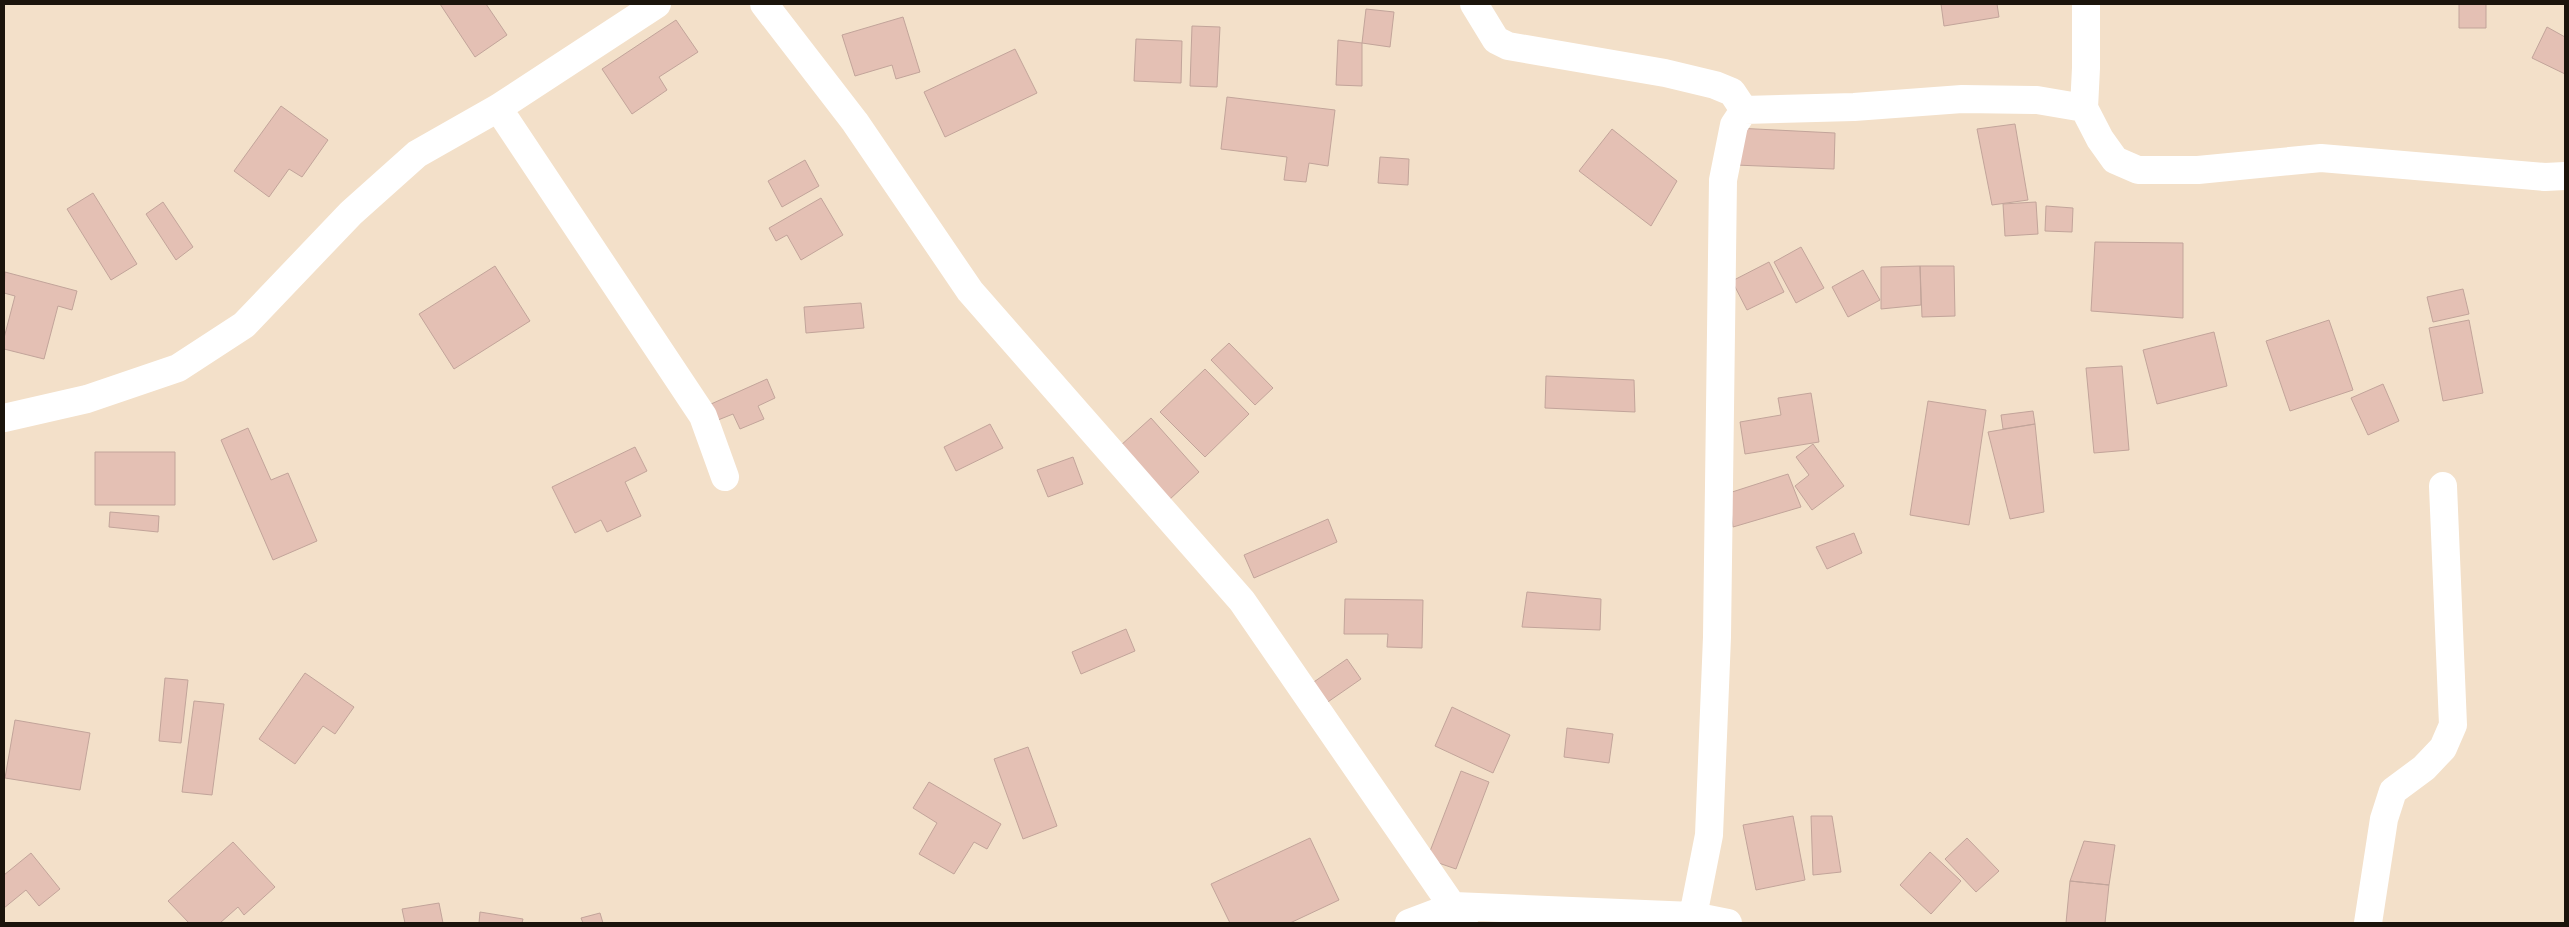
<svg xmlns="http://www.w3.org/2000/svg" width="2569" height="927" font-family="Signika,sans-serif">
<style>
.building{fill:#e4c0b4;stroke:#c2a49a}
.lines{fill:none;stroke-linecap:round;stroke-linejoin:round}
.street{stroke:#fff;stroke-width:28}
</style>
<rect width="100%" height="100%" fill="#f3e0c9"/>
<!-- building -->
<path class="building" d="M440 4H486L507 35 475 57Z
M1941 4H1997L1999 17 1944 26Z
M2459 4H2486V28H2459Z
M1366 9 1394 12 1390 47 1362 43Z
M903 17 920 72 896 79 892 65 855 76 842 35Z
M676 20 698 52 659 77 667 90 632 114 602 69Z
M1192 26 1220 27 1217 87 1190 86Z
M2547 27 2565 37V74L2532 58Z
M1136 39 1182 41 1181 83 1134 81Z
M1338 40 1362 43V86L1336 85Z
M1015 49 1037 93 945 137 924 92Z
M1227 97 1335 110 1328 166 1309 163 1306 182 1284 180 1287 157 1221 149Z
M281 106 328 140 302 177 289 169 269 197 234 171Z
M2015 124 2028 200 1992 205 1977 129Z
M1736 128 1835 133 1834 169 1735 165Z
M1612 129 1677 181 1651 226 1579 171Z
M1380 157 1409 159 1408 185 1378 183Z
M805 160 819 186 782 207 768 181Z
M93 193 137 264 111 280 67 209Z
M821 198 843 235 801 260 787 235 776 241 769 228Z
M163 202 193 247 176 260 146 214Z
M2036 202 2038 234 2005 236 2003 204Z
M2046 206 2073 208 2072 232 2045 231Z
M2095 242 2183 243V318L2091 311Z
M1801 247 1824 288 1796 303 1774 262Z
M1769 262 1784 292 1747 310 1732 281Z
M495 266 530 321 454 369 419 314Z
M1920 266 1921 305 1881 309V267Z
M1920 266H1954L1955 316 1922 317Z
M1863 270 1880 300 1848 317 1832 287Z
M5 272 77 291 72 310 58 306 44 359 4 349V338L15 296 4 293Z
M2463 289 2469 314 2433 322 2427 297Z
M861 303 864 328 806 333 804 307Z
M2329 320 2353 390 2290 411 2266 341Z
M2469 320 2483 393 2443 401 2429 328Z
M2214 332 2227 386 2157 404 2143 350Z
M1229 343 1273 388 1255 405 1211 360Z
M2122 366 2129 450 2094 453 2086 368Z
M1205 369 1249 414 1205 457 1160 412Z
M1546 376 1634 380 1635 412 1545 408Z
M767 379 775 398 758 406 764 419 740 429 733 414 718 420 711 404Z
M2383 384 2399 421 2368 435 2351 398Z
M1811 393 1819 442 1745 454 1740 422 1781 415 1778 398Z
M1928 401 1986 410 1969 525 1910 515Z
M2033 411 2035 424 2003 429 2001 415Z
M1151 418 1199 472 1169 500 1120 446Z
M990 424 1003 448 956 471 944 447Z
M2035 424 2044 512 2010 519 1988 432Z
M248 428 271 480 288 473 317 541 273 560 221 440Z
M1813 444 1844 486 1812 510 1795 486 1809 475 1796 457Z
M635 447 647 471 625 482 641 516 607 532 601 520 575 533 552 487Z
M95 452H175V505H95Z
M1073 457 1083 484 1048 497 1037 470Z
M1788 474 1801 507 1733 527 1729 493Z
M110 512 159 516 158 532 109 527Z
M1328 519 1337 542 1254 578 1244 555Z
M1854 533 1862 553 1827 569 1816 547Z
M1527 592 1601 599 1600 630 1522 627Z
M1345 599 1423 600 1422 648 1387 647 1388 634H1344Z
M1126 629 1135 651 1081 674 1072 652Z
M1347 659 1361 679 1322 706 1308 686Z
M305 673 354 707 335 734 323 726 295 764 259 739Z
M165 678 188 680 181 743 159 741Z
M194 701 224 704 212 795 182 792Z
M1452 707 1510 735 1493 773 1435 746Z
M15 720 90 733 80 790 5 778Z
M1567 728 1613 734 1609 763 1564 757Z
M1028 747 1057 826 1023 839 994 759Z
M1461 771 1489 782 1456 869 1427 859Z
M929 782 1001 824 987 849 974 842 954 874 919 854 937 823 913 808Z
M1793 816 1805 880 1756 890 1743 825Z
M1811 816H1832L1841 872 1813 875Z
M1310 838 1339 900 1290 923H1230L1211 884Z
M1967 838 1999 871 1976 892 1945 859Z
M2084 841 2115 845 2109 885 2070 881Z
M233 842 275 887 244 915 238 907 220 923H189L168 901Z
M1930 852 1961 881 1931 914 1900 885Z
M31 853 60 889 39 906 26 890 4 908V875Z
M2070 881 2109 885 2105 923H2066Z
M439 903 443 923H405L402 909Z
M480 912 523 919 522 923H479Z
M600 913 603 923H583L581 918Z"/>
<g class="lines">
<!-- street -->
<path class="street" d="M764 4 855 122 970 291 1242 601 1464 923
M1474 4 1496 40 1508 46 1665 73 1715 85 1732 92 1744 110
M498 108 703 416 725 477
M2084 108 2086 68V4
M4 418 87 399 178 368 244 325 351 213 417 154 498 108 657 4
M1693 916 1709 835 1717 637 1723 180 1734 125 1744 110 1854 107 1962 99 2037 100 2084 108 2100 139 2115 160 2138 170H2198L2321 158 2545 177 2565 176
M1409 923 1454 906 1693 916 1728 923
M2368 923 2384 819 2393 791 2424 768 2443 748 2453 725 2443 486"/>
</g>
<!-- border -->
<rect width="2569" height="927" fill="none" stroke="#1b140c" stroke-width="10"/>
</svg>
